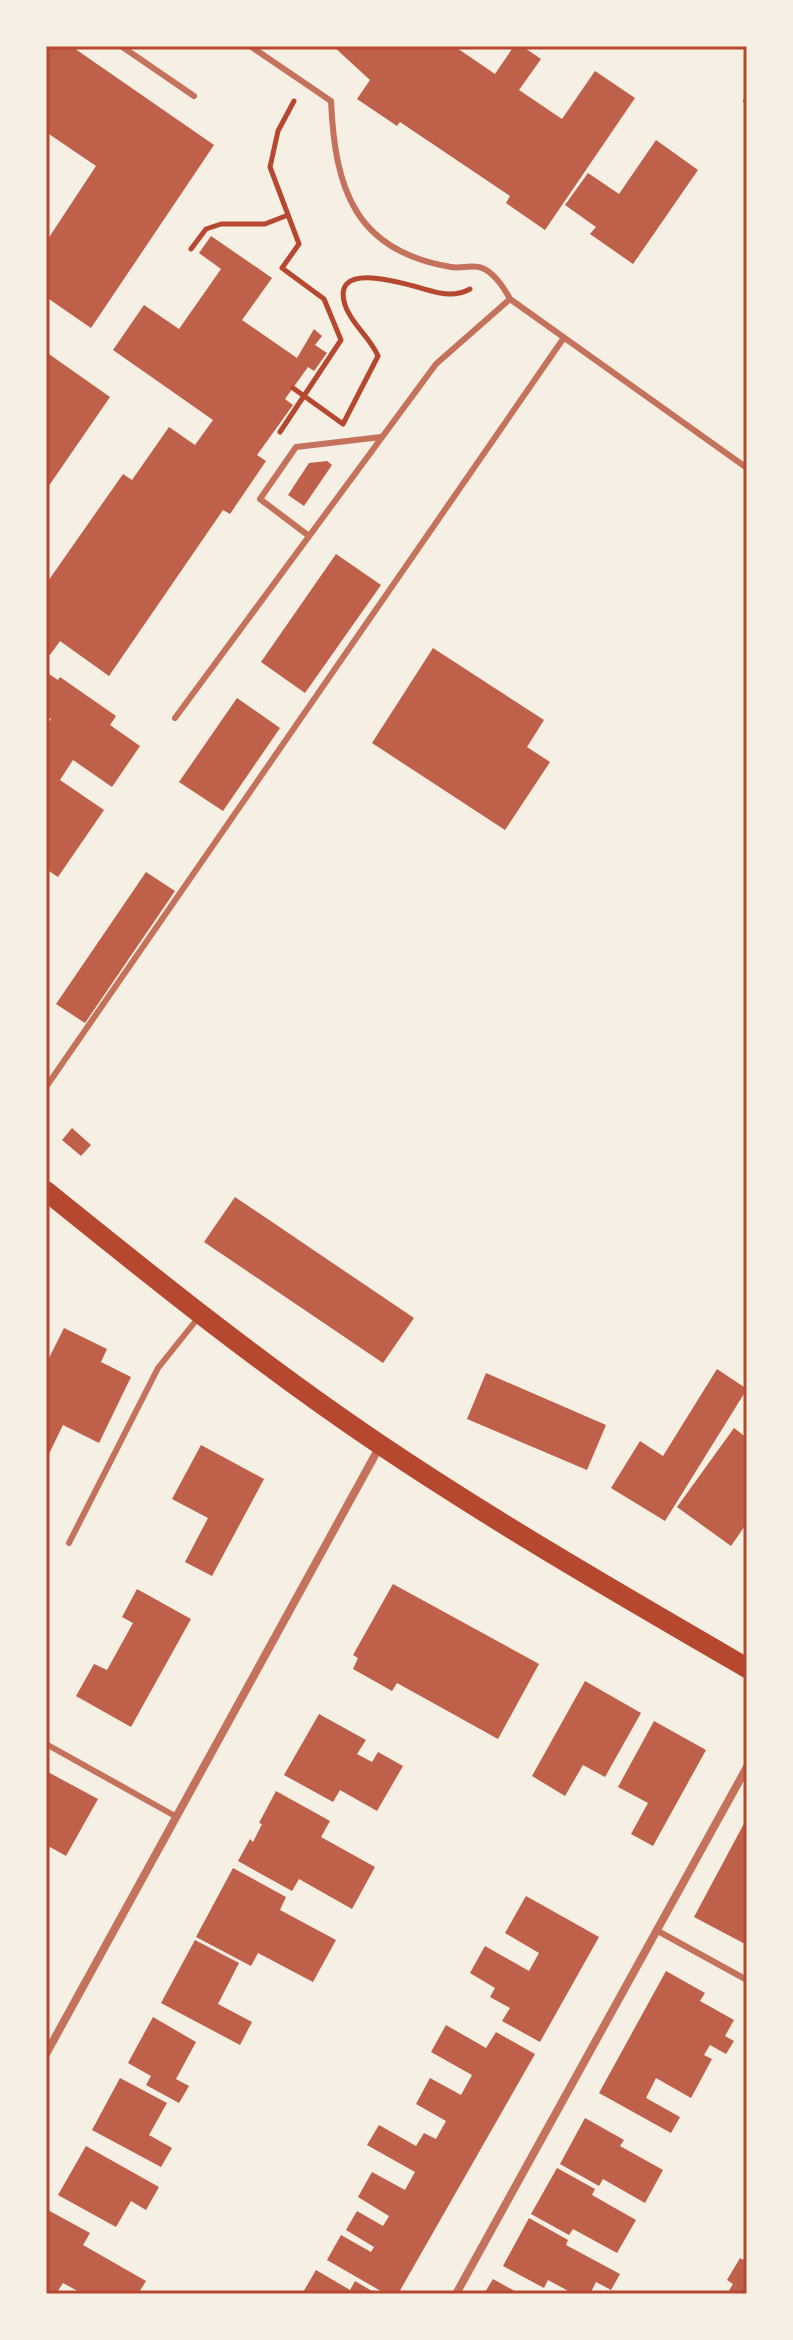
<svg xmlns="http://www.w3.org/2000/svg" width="793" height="2340" font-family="'Fira Sans',sans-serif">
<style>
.building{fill:#bf614a}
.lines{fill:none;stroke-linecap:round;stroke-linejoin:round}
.path{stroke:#b5482f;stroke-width:5}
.service{stroke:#c5725c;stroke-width:6}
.minor{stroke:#c5725c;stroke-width:8}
.primary{stroke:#b5482f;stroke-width:20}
.neatline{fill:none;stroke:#b5482f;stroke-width:3}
</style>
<rect width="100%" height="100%" fill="#f6efe4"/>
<!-- building -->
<path class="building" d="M46 46H71L214 145 91 328 46 297V242L96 166 46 132Z
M333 46H454L495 74 514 46H522L541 59 519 90 562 119 595 71 635 98 545 230 506 203 510 196 400 122 397 126 357 99 370 80Z
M656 140 698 170 633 264 590 234 596 227 565 205 588 173 619 194Z
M211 236 272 278 242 320 297 358 314 329 322 336 315 345 327 353 314 371 308 367 285 399 293 405 257 455 266 461 230 514 223 510 109 676 60 641 50 655 46 652V584L123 474 132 480 169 427 195 445 213 420 113 350 144 305 179 329 221 269 199 253Z
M46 352 110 397 46 490Z
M327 461 332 465 304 506 288 495 309 463Z
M336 554 381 585 305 693 261 662Z
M433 648 544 720 527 747 550 762 505 830 372 743Z
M46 672 58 680 60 677 116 716 110 725 140 746 112 787 73 760 60 780 104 810 58 877 46 869V726L51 719 46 716Z
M237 698 280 728 223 811 179 782Z
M146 872 175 891 85 1023 56 1004Z
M72 1128 91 1145 81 1156 62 1140Z
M235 1197 414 1318 383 1363 204 1242Z
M64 1328 107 1349 101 1362 131 1377 99 1443 63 1425 46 1460V1364Z
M717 1369 747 1389 665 1521 611 1488 640 1441 663 1456Z
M486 1373 606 1425 587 1470 467 1419Z
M734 1428 747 1438V1523L731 1546 677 1507Z
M201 1445 264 1479 212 1576 185 1562 208 1518 172 1499Z
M393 1584 539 1664 498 1739 397 1683 392 1691 353 1669 358 1658 353 1655Z
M137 1589 191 1619 131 1727 76 1696 94 1664 107 1670 133 1623 122 1617Z
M585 1681 641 1713 605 1777 583 1765 565 1796 532 1776Z
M319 1714 366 1740 357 1754 372 1762 378 1752 403 1766 377 1811 340 1790 333 1802 284 1775Z
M654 1721 706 1750 653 1846 631 1834 648 1803 618 1787Z
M46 1771 98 1799 66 1856 50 1847 46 1855Z
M276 1791 330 1821 321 1837 375 1867 352 1909 299 1879 292 1891 238 1861 250 1839 253 1842 262 1824 259 1823Z
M747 1818V1945L694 1917Z
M233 1868 286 1897 280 1910 336 1940 313 1982 258 1953 251 1966 196 1937Z
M526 1896 599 1937 540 2042 502 2021 510 2008 490 1997 495 1988 470 1973 485 1946 529 1971 539 1953 505 1933Z
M195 1940 239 1963 218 2004 252 2022 240 2045 161 2003Z
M666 1971 705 1993 700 2001 734 2020 725 2036 734 2041 726 2054 710 2045 704 2055 712 2059 691 2098 656 2078 646 2098 680 2117 671 2133 599 2093Z
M153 2017 196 2042 176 2079 189 2086 179 2103 146 2085 151 2076 128 2063Z
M446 2025 486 2048 496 2032 535 2054 398 2294H386L327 2260 341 2235 371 2252 374 2247 346 2230 357 2211 383 2226 389 2216 358 2197 372 2172 405 2190 415 2172 367 2145 379 2125 416 2146 424 2133 436 2139 446 2121 416 2104 430 2078 461 2095 472 2075 431 2052Z
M120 2078 167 2103 149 2135 172 2148 161 2167 92 2130Z
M585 2118 624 2140 620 2146 663 2170 645 2203 603 2179 599 2186 560 2164Z
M86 2146 159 2187 146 2210 131 2201 116 2227 58 2195Z
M557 2168 595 2189 592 2195 636 2220 617 2253 573 2229 569 2235 531 2214Z
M46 2209 90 2233 83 2245 146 2281 138 2294H83L63 2283 56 2294 46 2292Z
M529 2218 568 2240 566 2245 620 2274 611 2290 596 2282 590 2294H574L548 2280 544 2288 503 2266Z
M747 2253V2294H727L733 2284 727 2280 740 2258 743 2260Z
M316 2270 350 2290 355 2281 377 2294H302Z
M493 2279 520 2294H484Z"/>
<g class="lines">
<!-- path -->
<path class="path" d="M191 249 206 229 221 224H265L288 215
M293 388 343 424 378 356C370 337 351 324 345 305 329 254 421 290 440 293 450 295 461 294 470 289
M280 432 341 340 324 299 282 268 299 244 270 167 278 131 294 101"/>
<!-- service -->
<path class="service" d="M121 46 194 96
M746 101 747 99
M510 299 747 468
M309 536 260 499 296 447 381 437
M175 718 436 364 510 299C504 288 495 273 482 268 473 264 460 269 451 267 354 251 335 188 331 101L250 46
M46 1087 563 339
M69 1543 158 1368 198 1318
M46 1744 175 1816
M656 1930 747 1980"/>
<!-- minor -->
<path class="minor" d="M46 2054 380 1446
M456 2294 747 1767"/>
<!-- primary -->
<path class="primary" d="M46 1191C155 1279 263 1366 379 1444 498 1524 623 1596 747 1668"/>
</g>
<!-- border -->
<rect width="793" height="2340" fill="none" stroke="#f6efe4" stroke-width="96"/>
<rect x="48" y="48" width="697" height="2244" class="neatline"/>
</svg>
